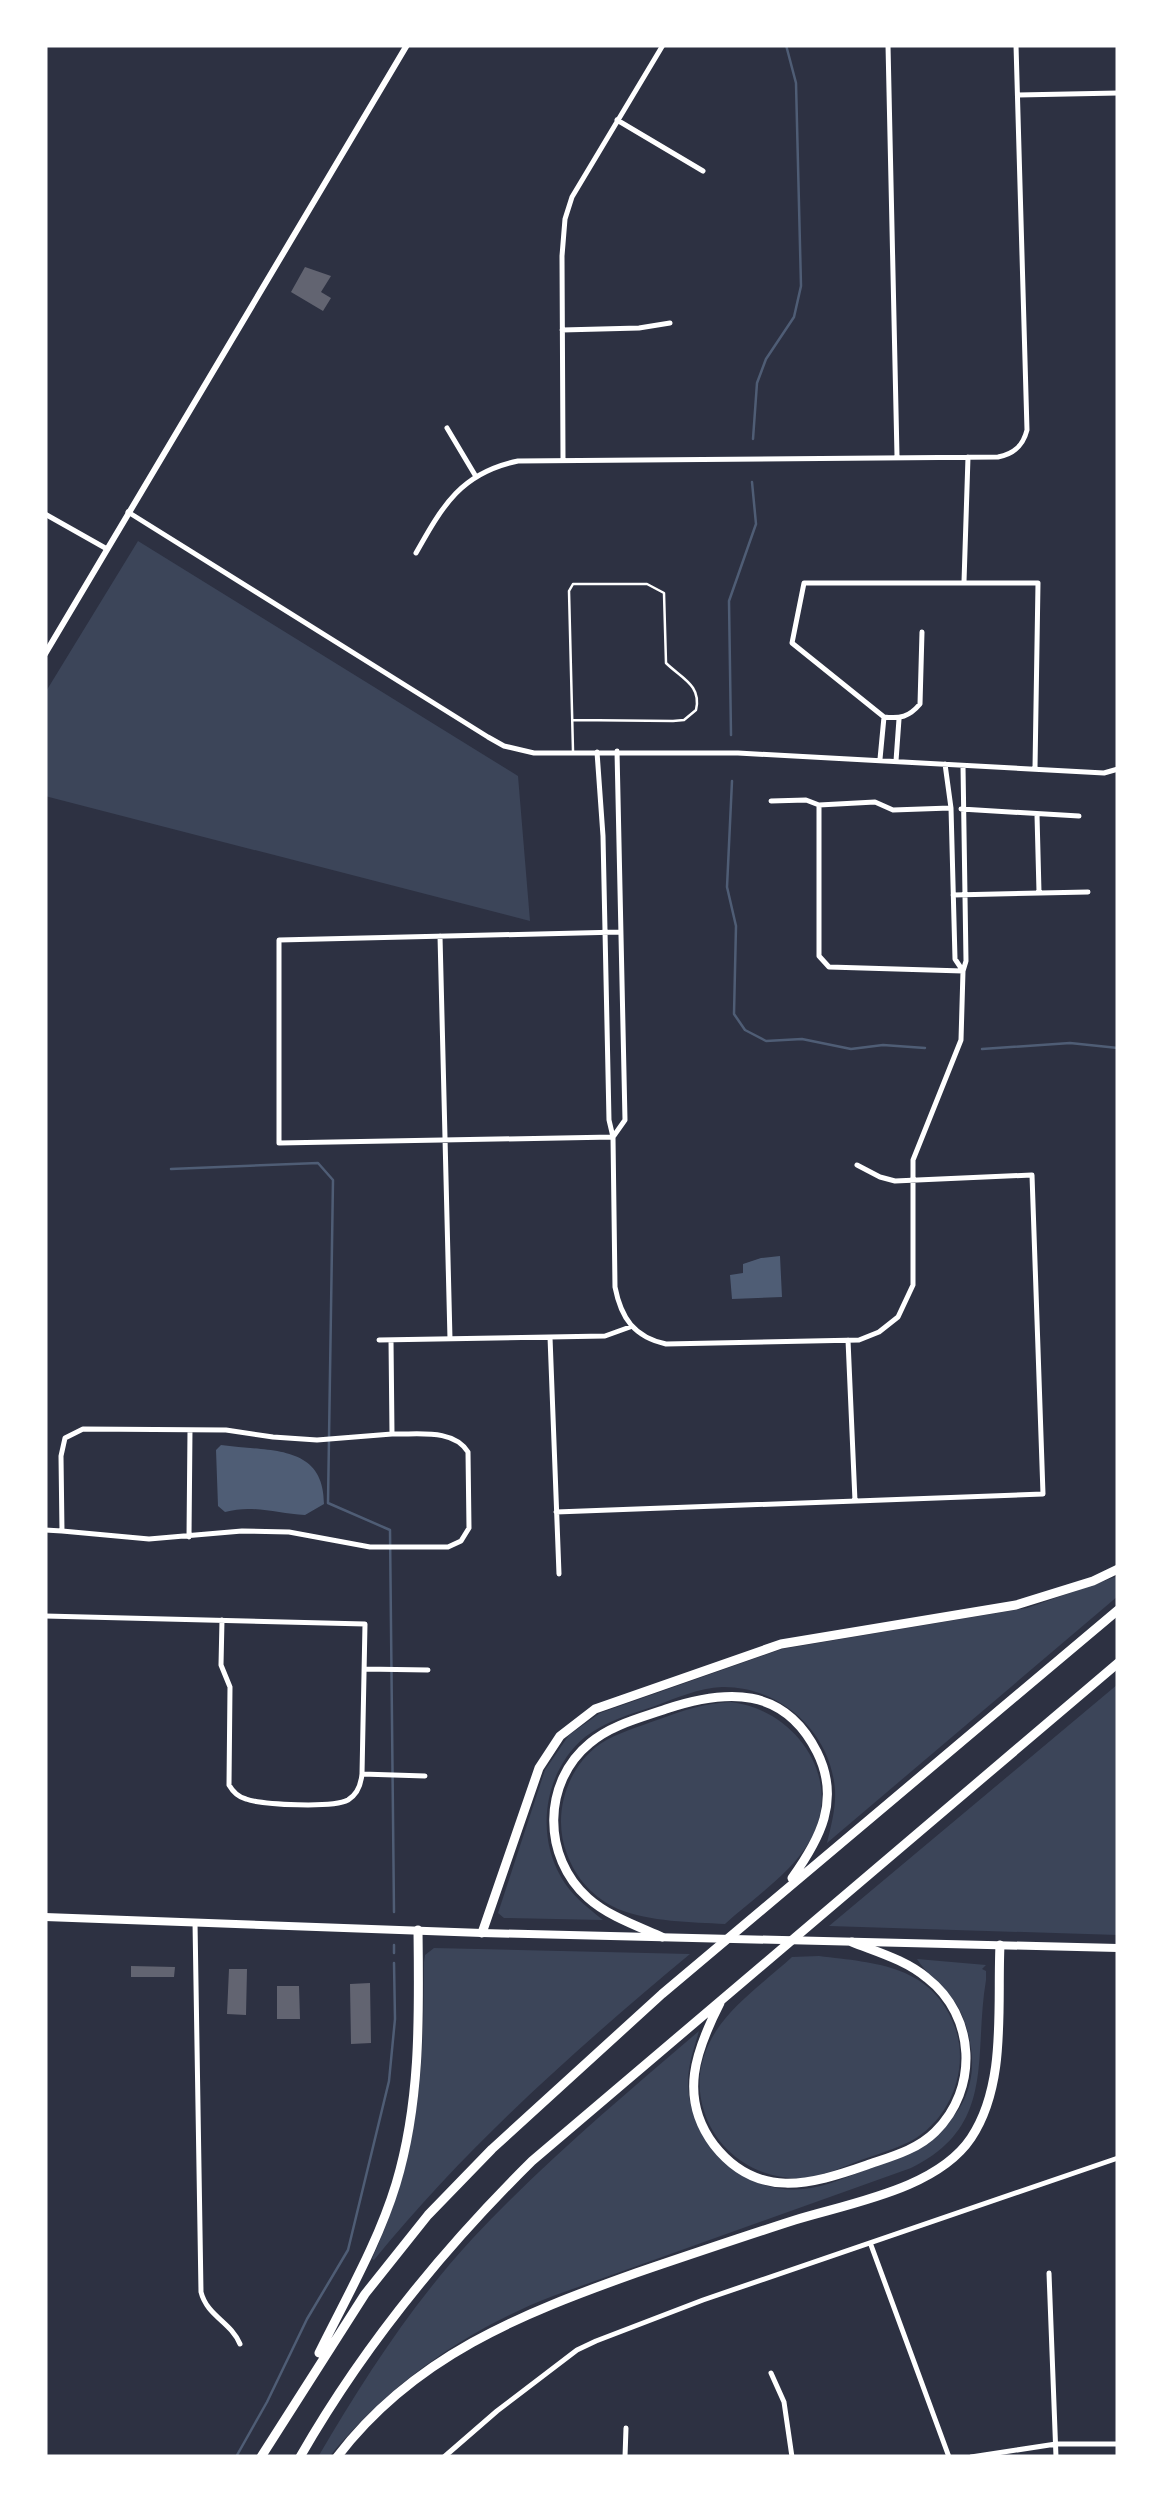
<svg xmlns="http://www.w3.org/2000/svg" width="1163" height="2502" font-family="'Public Sans',sans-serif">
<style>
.green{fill:#3c4559}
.water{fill:#4f5d75}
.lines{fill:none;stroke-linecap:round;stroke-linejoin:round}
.stream{stroke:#4f5d75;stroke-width:2.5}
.building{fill:#626471}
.service{stroke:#fff;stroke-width:2.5}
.minor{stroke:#fff;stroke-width:5}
.secondary{stroke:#fff;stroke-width:6}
.primary{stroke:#fff;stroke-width:8}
.motorway{stroke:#fff;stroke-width:9}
</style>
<rect width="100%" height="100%" fill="#2d3142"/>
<!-- green -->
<path class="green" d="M138 541 518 776 530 921 45 796V693Z
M1118 1576V1596L827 1843C831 1826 836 1808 835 1790 831 1732 780 1686 722 1687 699 1688 676 1698 655 1706 631 1714 606 1721 585 1737 545 1770 535 1832 561 1877 571 1895 587 1907 603 1920L504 1918 498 1913 545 1770 569 1735 600 1713 782 1649 1027 1608Z
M1118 1684V1935L829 1926Z
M731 1702C797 1710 847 1782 808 1844 789 1875 752 1899 725 1924 691 1922 650 1922 618 1909 594 1898 576 1879 567 1854 552 1816 566 1768 600 1744 617 1733 638 1727 657 1720 682 1711 704 1703 731 1702Z
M434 1948 690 1954C576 2049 468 2145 374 2260L372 2259C419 2155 424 2074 424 1962L425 1955Z
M819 1956C876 1963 934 1965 956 2030 969 2072 949 2120 911 2141 895 2149 878 2154 861 2160 843 2167 823 2176 803 2178 759 2181 717 2153 704 2111 695 2083 700 2056 716 2031 734 2003 767 1980 792 1957Z
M917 1959 986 1965 982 1969 986 1971V1980C973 2057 997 2126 911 2168L553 2296C465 2330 389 2384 329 2457H318C363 2380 412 2304 473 2238 543 2163 621 2098 699 2031 694 2049 688 2064 688 2083 689 2142 742 2195 803 2189 825 2187 847 2177 868 2169 931 2148 988 2110 968 2033 958 1991 936 1988 917 1959Z"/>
<!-- water -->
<path class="water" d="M780 1256 782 1297 732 1299 730 1275 743 1273V1264L761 1258Z
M221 1445C268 1452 324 1443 324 1504L305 1515C277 1514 253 1504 225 1512L218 1506 216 1450Z"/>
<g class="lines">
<!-- stream -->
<path class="stream" d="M753 439 757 383 766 359 794 317 801 286 796 83 786 45
M731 735 729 601 756 524 752 482
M732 781 727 887 736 926 734 1014 745 1030 766 1041 802 1039 851 1049 883 1045 925 1048
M982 1049 1070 1043 1118 1048
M171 1169 318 1163 333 1180 328 1503 390 1530 394 1912
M394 1945V1953
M236 2457 267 2402 307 2319 348 2250 389 2081 395 2019 394 1963"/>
</g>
<!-- building -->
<path class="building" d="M305 267 331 276 321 292 331 298 323 311 291 292Z
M131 1966 175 1967 174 1977H131Z
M229 1969H247L246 2015 227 2014Z
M370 1983 371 2043 351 2044 350 1984Z
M277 1986H299L300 2019H277Z"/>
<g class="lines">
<!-- service -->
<path class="service" d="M573 751 569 591 573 584H647L664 593 666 663C681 678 702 685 696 710L684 720 673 721 573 720"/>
<!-- minor -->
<path class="minor" d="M888 45 897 456
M1018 95 1118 93
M617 120 703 171
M562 330 639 328 670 323
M447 428 475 475
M563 458 562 256 565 219 572 197 663 45
M128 512 488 737 504 746 534 753H738L1104 773 1118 769
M45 514 107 549
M416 553C443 505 461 473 518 461L998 457C1014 454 1023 446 1027 430L1016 45
M964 582 968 457
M922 632 920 704C909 717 900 719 884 717L792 643 804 583H1038L1035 768
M597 752 603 836 609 1120 613 1137 625 1120 617 751
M880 759 884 717
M896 761 899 719
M945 764 951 808 955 959 963 971 966 961 963 766
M771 801 806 800 819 805 875 802 893 810 950 808
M961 809 1079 816
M1037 815 1039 892
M953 895 1088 892
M620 932 279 940V1143L613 1137 615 1287C621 1318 634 1337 666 1344L859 1340 879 1332 898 1317 913 1285V1160L961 1040 963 971 829 967 819 956V805
M440 936 450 1339
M550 1337 559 1574
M379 1340 605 1336 630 1327
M848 1340 855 1501
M556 1512 1043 1494 1032 1175 895 1181 880 1177 857 1165
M45 1530 62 1531 61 1456 65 1438 83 1429 226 1430 273 1437 317 1440 392 1434 391 1340
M62 1531 149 1539 242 1531 289 1532 370 1547H448L461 1541 469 1528 468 1452C453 1428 417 1435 392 1434
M189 1537 190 1430
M45 1616 365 1624 362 1774C361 1784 358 1794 348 1800 333 1808 263 1805 246 1799 238 1797 233 1792 229 1785L230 1687 221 1665 222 1620
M364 1669 428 1670
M362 1774 425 1776
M195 1922 201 2292C207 2316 231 2322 240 2344
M871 2245 949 2457
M1049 2273 1056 2457
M771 2373 784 2402 792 2457
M444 2457 497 2411 577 2350 596 2341 703 2300 1118 2158
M625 2457 626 2428
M971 2457 1056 2444H1118"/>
<!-- secondary -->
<path class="secondary" d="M45 654 407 45"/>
<!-- primary -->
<path class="primary" d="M45 1917 482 1933 1118 1948"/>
<!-- motorway -->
<path class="motorway" d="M482 1933 539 1768 560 1736 595 1709 781 1644 1016 1605 1093 1581 1118 1569
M662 1937C637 1926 608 1916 588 1898 542 1857 542 1782 590 1743 611 1725 640 1718 666 1709 726 1689 784 1686 817 1752 841 1800 820 1839 792 1878
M720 2003C696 2050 678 2097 714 2145 757 2200 810 2185 867 2165 890 2157 917 2150 935 2132 979 2089 976 2016 927 1978 906 1960 877 1952 852 1942
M319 2353C346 2298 378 2243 396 2184 421 2101 419 2015 418 1930
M261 2457 365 2294 428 2215 492 2149 662 1994 1118 1610
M300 2457C363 2347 442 2250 532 2161L1118 1663
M337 2457C414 2356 521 2314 636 2273 689 2255 742 2237 795 2220 850 2203 937 2189 971 2138 1007 2084 997 2007 1000 1945"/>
</g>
<!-- border -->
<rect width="1163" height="2502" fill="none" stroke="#ffffff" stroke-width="95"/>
</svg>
